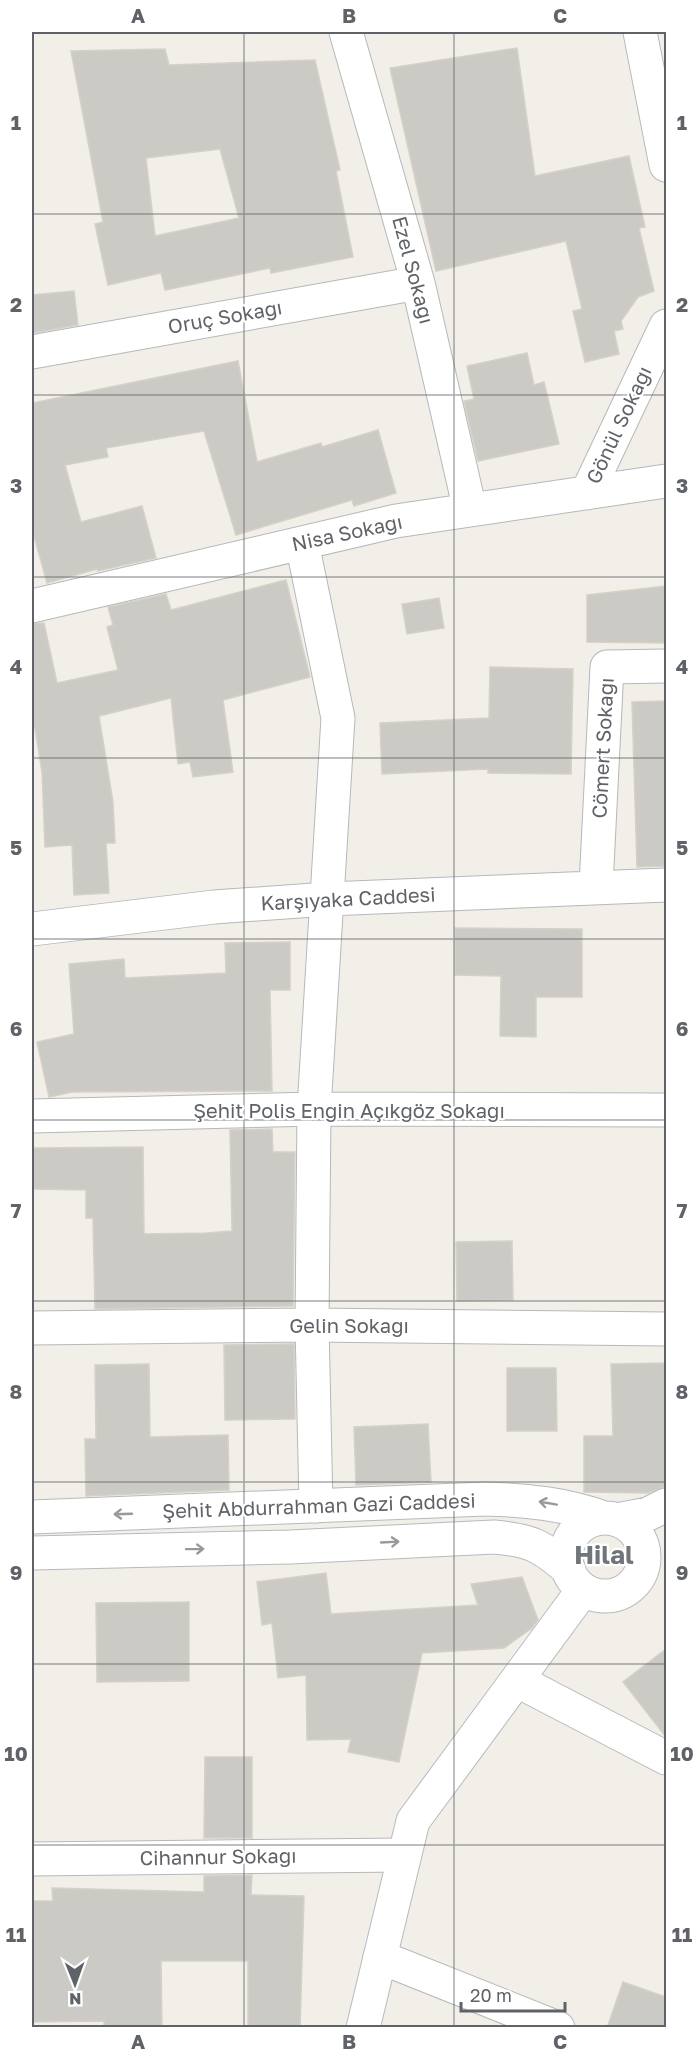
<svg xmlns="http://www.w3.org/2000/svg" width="698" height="2059" font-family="'Golos Text',sans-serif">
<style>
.building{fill:#cccac5;stroke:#d6d1c6;stroke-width:1.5;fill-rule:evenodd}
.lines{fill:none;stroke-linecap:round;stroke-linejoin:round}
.street-casing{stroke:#b5b8bc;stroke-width:35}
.secondary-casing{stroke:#b6babf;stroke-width:35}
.street{stroke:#fff;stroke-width:33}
.secondary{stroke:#fff;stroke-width:33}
.oneway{stroke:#979a9d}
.grid{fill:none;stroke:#5f6368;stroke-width:1.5;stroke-opacity:0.55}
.labels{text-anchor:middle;stroke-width:4.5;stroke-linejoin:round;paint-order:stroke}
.street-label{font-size:20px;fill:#5f6368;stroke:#fff}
.district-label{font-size:26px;font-weight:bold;fill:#70757a;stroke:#fff}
.neatline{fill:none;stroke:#5f6368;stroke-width:2}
.grid-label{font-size:20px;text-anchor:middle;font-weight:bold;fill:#5f6368}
</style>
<rect width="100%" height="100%" fill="#f1efe8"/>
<!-- building -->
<path class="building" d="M517 48 535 176 629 156 645 227 639 228 654 291 638 297 621 321 623 329 614 331 619 354 585 362 573 311 582 309 566 241 436 271 390 68Z
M165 49 169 65 315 60 340 170 336 171 353 257 271 273 270 268 165 290 161 273 108 285 95 224 103 222 71 51ZM220 149 239 218 155 236 146 158Z
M74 291 78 325 32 333V295Z
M527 353 534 385 544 382 559 444 478 461 464 401 474 399 467 366Z
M238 361 257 462 321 443 322 447 378 430 396 493 354 506 352 500 236 535 204 431 106 448 108 457 65 465 81 522 142 506 156 558 98 571 97 569 47 583 32 529V403Z
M286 580 310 677 223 700 233 772 193 777 190 762 178 764 171 698 99 716 113 802 115 843H106L109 893 74 895 72 845 45 847 42 772 35 729H32V624L44 623 57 683 118 670 107 627 113 625 108 607 166 594 171 610Z
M666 586V643L587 642V595Z
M439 598 444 628 407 634 402 604Z
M490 667 573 669 571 774 488 773V769L382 774 380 723 489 718Z
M666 701V866L637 867 632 702Z
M455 928 582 929V997H536V1037L500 1036 501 976 455 975Z
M290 942V990H270L272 1091 72 1092 49 1097 37 1042 74 1034 69 964 124 959 125 978 226 973 225 943Z
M272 1129 273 1152H295L293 1306 95 1309 93 1218H86V1190L32 1189V1148L143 1147 144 1234 206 1233 232 1231 230 1130Z
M512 1241 513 1300 457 1301 456 1242Z
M294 1344 295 1419 225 1420 224 1345Z
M666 1363V1486L648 1493 584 1492V1436H613L611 1364Z
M149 1364 150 1437 228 1435 229 1490 86 1496 85 1439H96L95 1365Z
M507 1368H556L557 1431H507Z
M428 1424 431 1482 356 1485 354 1427Z
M326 1573 331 1614 478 1605 471 1584 522 1577 538 1620 532 1628 504 1648 422 1653 399 1762 348 1752 351 1739 307 1740 306 1675 278 1678 272 1623 262 1625 257 1582Z
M189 1602V1681L97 1682 96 1603Z
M666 1649V1737L623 1682Z
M205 1757H252V1838H204Z
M252 1875 251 1895 304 1896 300 2028H248V1961H161L162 2028H104V2021L32 2022V1901H53L52 1888 204 1892V1876Z
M623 1982 666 1997V2028H607Z"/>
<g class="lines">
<!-- street casing -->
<g class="street-casing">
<path id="street" d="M346 32 418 283 470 510
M640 32 666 165
M32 352 418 283
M587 493 666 326
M302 543 338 718 314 1109 312 1325 316 1506
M32 606 396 521 666 481
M596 886 607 667 666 666
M32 929 214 907 328 899 666 885
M32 1116 314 1109 666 1110
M32 1328 312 1325 666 1329
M518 1681 666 1758
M32 1859 404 1855
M380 1957 558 2028"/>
</g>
<!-- secondary casing -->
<g class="secondary-casing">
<path id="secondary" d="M32 1517 485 1499C527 1500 565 1504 604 1518
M566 1557a39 39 0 1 1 78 0a39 39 0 1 1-78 0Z
M617 1520 648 1514 666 1505
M32 1553 290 1547 494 1537C531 1540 542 1546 569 1570
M363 2028 413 1821 583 1590"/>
</g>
<!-- street -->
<use href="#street" class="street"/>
<!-- secondary -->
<use href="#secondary" class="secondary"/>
</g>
<!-- one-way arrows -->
<defs><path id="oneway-shaft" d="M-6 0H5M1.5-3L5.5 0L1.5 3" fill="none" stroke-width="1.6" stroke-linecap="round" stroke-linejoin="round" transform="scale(1.5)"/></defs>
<g class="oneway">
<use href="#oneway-shaft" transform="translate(548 1503) rotate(-170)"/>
<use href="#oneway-shaft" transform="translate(123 1514) rotate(178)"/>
<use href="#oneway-shaft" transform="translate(390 1542) rotate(-3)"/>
<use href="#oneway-shaft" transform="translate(195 1549) rotate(-1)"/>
</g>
<!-- grid -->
<path class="grid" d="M244 32V2028M454 32V2028M32 214H666M32 395H666M32 577H666M32 758H666M32 939H666M32 1120H666M32 1301H666M32 1482H666M32 1664H666M32 1845H666"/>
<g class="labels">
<!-- street labels -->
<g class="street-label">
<text transform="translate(413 270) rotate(75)" y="7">Ezel Sokağı</text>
<text transform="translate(225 317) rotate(-10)" y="7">Oruç Sokağı</text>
<text transform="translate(619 425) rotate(-65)" y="7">Gönül Sokağı</text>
<text transform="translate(347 533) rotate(-12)" y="7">Nisa Sokağı</text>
<text transform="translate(603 748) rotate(-87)" y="7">Cömert Sokağı</text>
<text transform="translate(348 899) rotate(-3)" y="7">Karşıyaka Caddesi</text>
<text x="349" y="1118">Şehit Polis Engin Açıkgöz Sokağı</text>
<text x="349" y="1333">Gelin Sokağı</text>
<text transform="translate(319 1506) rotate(-2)" y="7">Şehit Abdurrahman Gazi Caddesi</text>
<text transform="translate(218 1857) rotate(-1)" y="7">Cihannur Sokağı</text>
</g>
<!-- district labels -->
<g class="district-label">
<text x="604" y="1564">Hilal</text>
</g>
</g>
<!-- border -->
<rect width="698" height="2059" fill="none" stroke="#ffffff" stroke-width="66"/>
<!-- north arrow -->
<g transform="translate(75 1984) rotate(179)" stroke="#ffffff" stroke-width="4.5" paint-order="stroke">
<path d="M0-4.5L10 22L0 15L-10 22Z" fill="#5f6368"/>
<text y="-9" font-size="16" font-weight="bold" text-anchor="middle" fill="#5f6368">N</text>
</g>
<!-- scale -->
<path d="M461 2002v9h104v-9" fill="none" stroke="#5f6368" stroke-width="3"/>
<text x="470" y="2002" font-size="18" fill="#5f6368" stroke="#ffffff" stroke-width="4.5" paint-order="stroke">20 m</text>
<rect x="33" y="33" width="632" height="1993" class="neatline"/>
<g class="grid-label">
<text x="138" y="23">A</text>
<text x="349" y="23">B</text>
<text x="560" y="23">C</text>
<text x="16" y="130">1</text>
<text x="682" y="130">1</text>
<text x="16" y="312">2</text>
<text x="682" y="312">2</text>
<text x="16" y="493">3</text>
<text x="682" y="493">3</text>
<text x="16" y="674">4</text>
<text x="682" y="674">4</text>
<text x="16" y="855">5</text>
<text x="682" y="855">5</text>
<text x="16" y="1036">6</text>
<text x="682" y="1036">6</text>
<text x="16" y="1218">7</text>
<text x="682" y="1218">7</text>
<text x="16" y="1399">8</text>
<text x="682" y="1399">8</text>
<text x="16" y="1580">9</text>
<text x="682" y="1580">9</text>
<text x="16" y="1761">10</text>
<text x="682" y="1761">10</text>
<text x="16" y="1942">11</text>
<text x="682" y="1942">11</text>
<text x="138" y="2049">A</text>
<text x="349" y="2049">B</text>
<text x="560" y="2049">C</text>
</g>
</svg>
